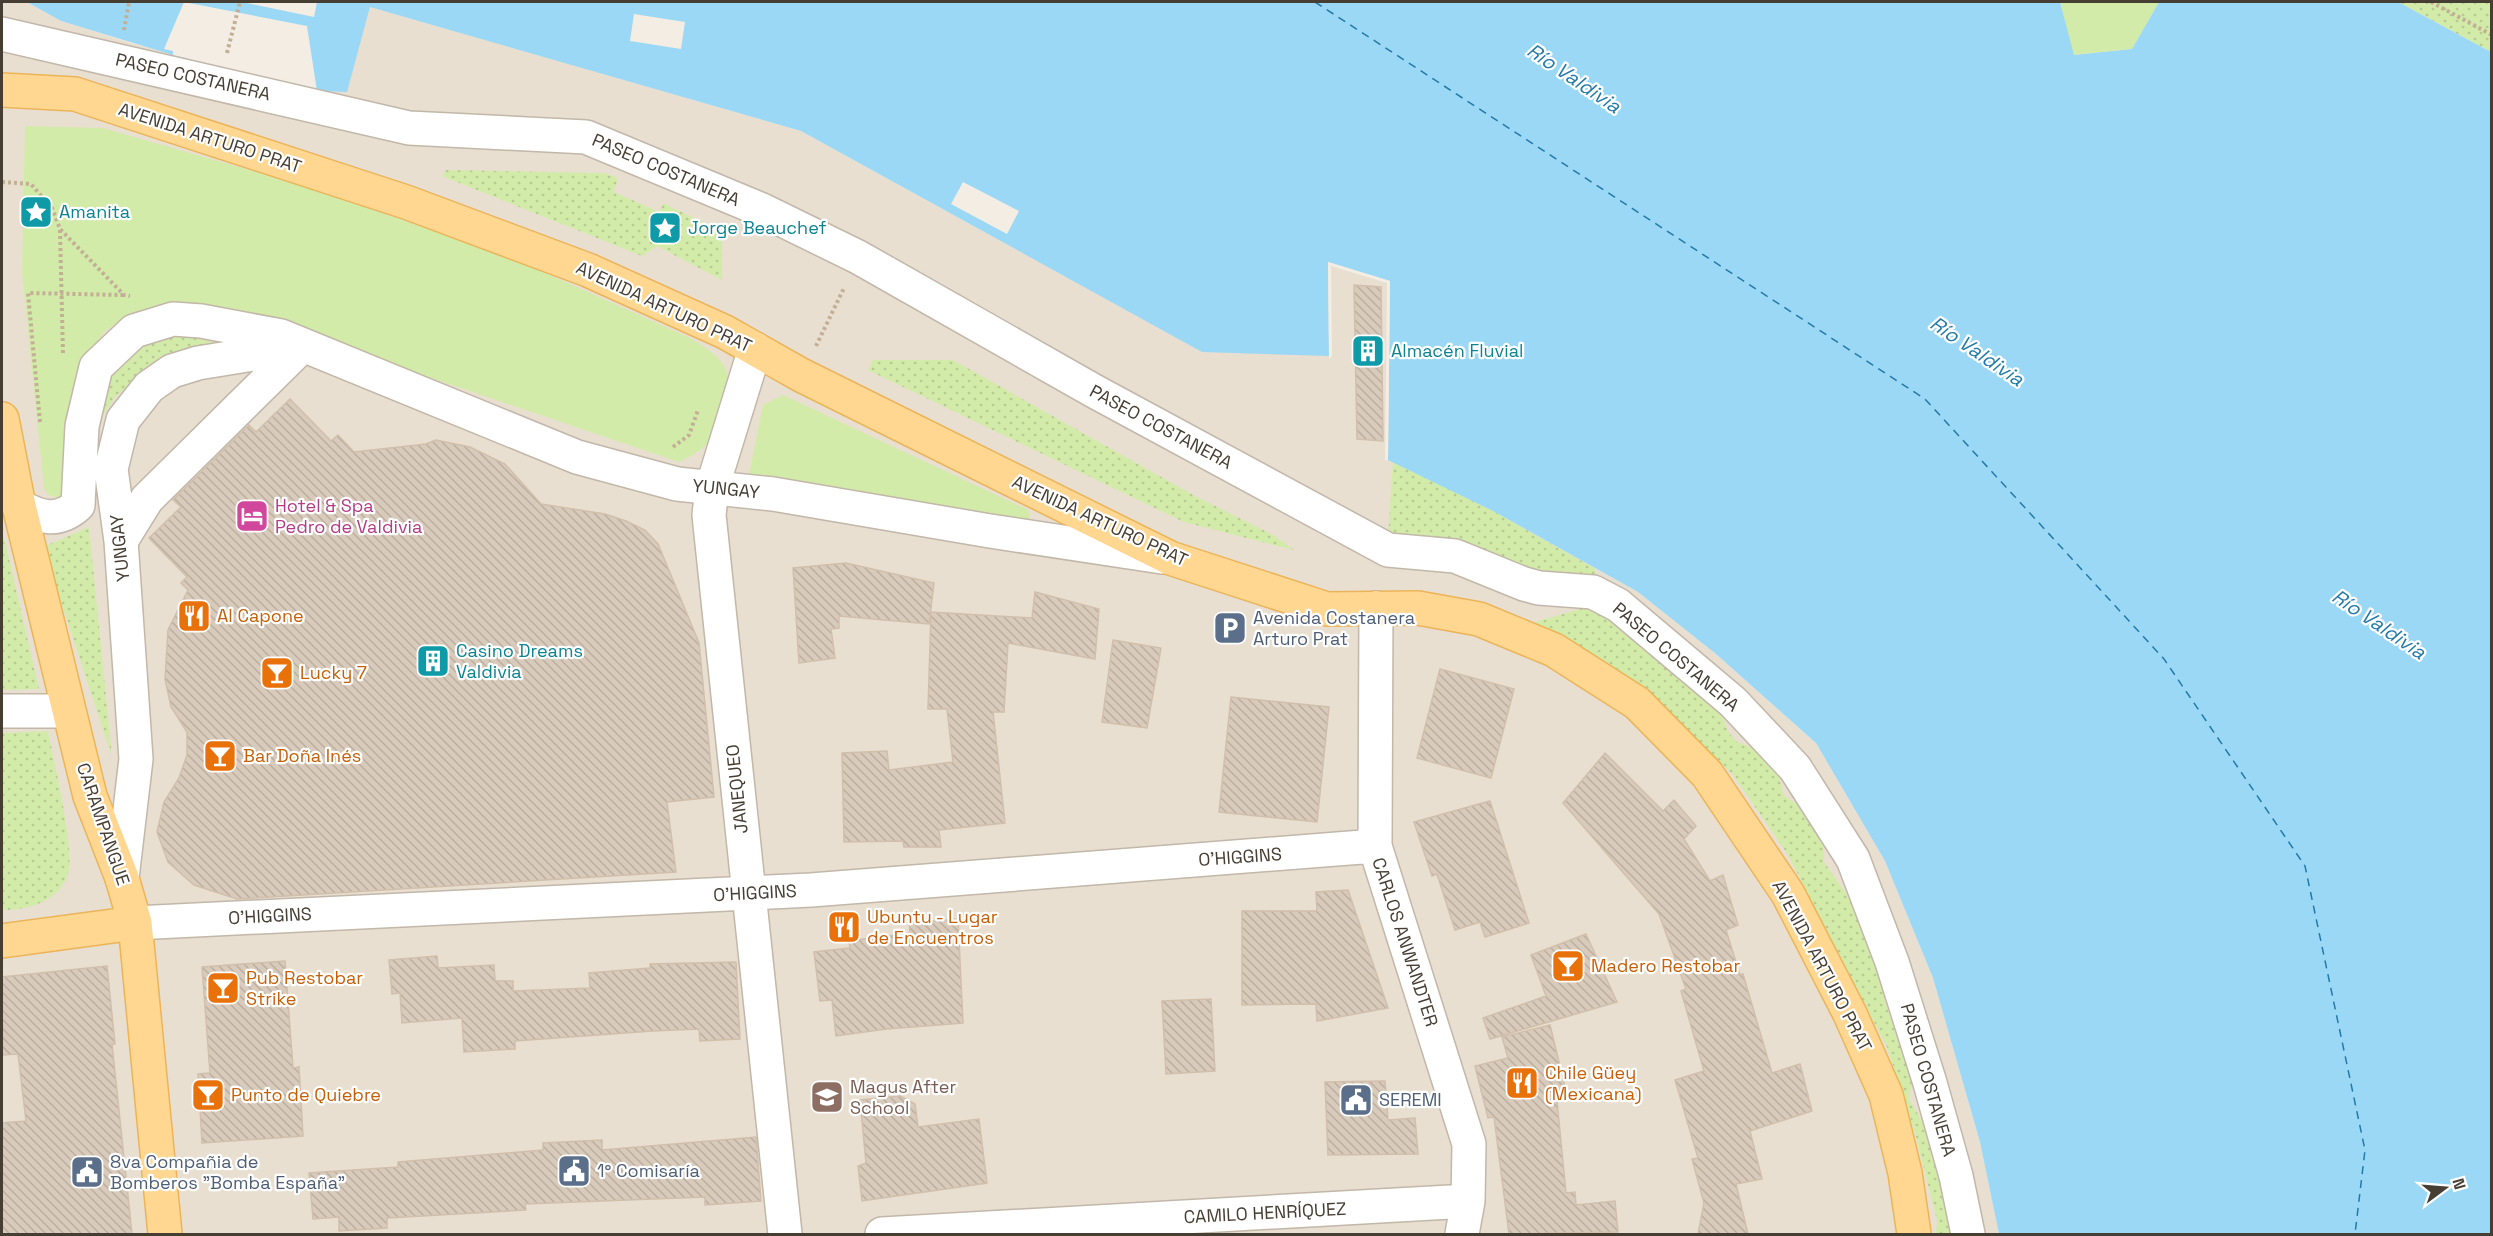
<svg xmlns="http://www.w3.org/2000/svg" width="2493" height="1236" font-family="'Space Grotesk',sans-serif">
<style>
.residential{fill:#e8dfd1}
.grass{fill:url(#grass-dots)}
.park{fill:#d3eba9}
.water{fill:#9bd8f5}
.pier{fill:#f3ede4}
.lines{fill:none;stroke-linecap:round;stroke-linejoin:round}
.ferry{stroke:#237aa8;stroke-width:1.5;stroke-dasharray:8 6;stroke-linecap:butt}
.building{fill:url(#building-back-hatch);stroke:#d1bfab;stroke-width:1.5}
.minor-casing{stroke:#c2b7a9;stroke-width:36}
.major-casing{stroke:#ecb459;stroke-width:36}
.path{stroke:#c2af96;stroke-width:4;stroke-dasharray:3 3;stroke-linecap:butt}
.minor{stroke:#fff;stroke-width:33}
.major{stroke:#ffd791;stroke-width:33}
.labels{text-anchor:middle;stroke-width:4.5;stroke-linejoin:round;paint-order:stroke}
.street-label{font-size:18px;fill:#463d33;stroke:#fff}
.culture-label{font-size:18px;fill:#0d838f;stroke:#fff;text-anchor:start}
.hotel-label{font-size:18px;fill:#b23c85;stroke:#fff;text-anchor:start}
.food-label{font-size:18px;fill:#c56008;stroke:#fff;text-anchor:start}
.service-label{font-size:18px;fill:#4e5e75;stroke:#fff;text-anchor:start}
.education-label{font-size:18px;fill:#785e54;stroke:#fff;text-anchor:start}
.water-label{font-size:20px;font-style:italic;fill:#237aa8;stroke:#fff}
</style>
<defs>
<pattern id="grass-dots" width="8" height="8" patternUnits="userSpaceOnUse" patternTransform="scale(1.5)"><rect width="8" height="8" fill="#d3eba9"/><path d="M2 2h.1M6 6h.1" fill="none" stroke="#b6ca92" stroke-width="1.8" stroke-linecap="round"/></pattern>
<pattern id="building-back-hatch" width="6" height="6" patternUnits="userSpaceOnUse" patternTransform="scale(1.5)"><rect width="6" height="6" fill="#d9cbbb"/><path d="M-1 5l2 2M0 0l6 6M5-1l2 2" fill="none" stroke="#bcafa1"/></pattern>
</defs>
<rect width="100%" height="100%" fill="#f3ede4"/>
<!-- residential -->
<path class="residential" d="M2 2H27L61 21 131 43 310 91 346 92 370 6 801 131 1037 261 1328 262 1390 281 1389 460 1495 512 1638 592 1716 654 1816 743 1885 861 1933 978 1980 1142 1999 1234H2Z"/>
<!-- grass -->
<path class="grass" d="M2398 2H2491V52Z
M446 170 604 173 618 178 614 192 659 212 663 203 722 232V280L657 246 642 256 442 176Z
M183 335 226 345 149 368 116 396 90 435 102 381 124 357 155 340Z
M873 360H953L1195 496 1273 535 1294 550 1184 522 868 370Z
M1393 461 1495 512 1594 568 1600 583 1388 538Z
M89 527 112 757 43 547Z
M3 533 39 689 2 690Z
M1594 605 1719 709 1729 733 1737 742 1762 751 1777 769 1784 796 1807 810 1823 831 1824 862 1866 922 1874 945 1885 1002 1898 1040 1914 1071 1909 1099 1933 1140 1956 1234H1936L1937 1220 1915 1133 1887 1047 1787 853 1733 775 1647 691 1535 622Z
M48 731C53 759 77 854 67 877 56 903 27 910 2 910V733Z"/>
<!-- park -->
<path class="park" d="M2060 2H2159L2132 49 2073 55Z
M25 126 103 128 308 187 514 259 690 338C704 347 722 356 727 373 731 387 718 429 710 440 701 451 691 456 679 462L405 369 173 304 130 315 105 331 83 360 70 403 73 470 68 494 60 498 48 495 44 488 22 272Z
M783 395 1028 510 1031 522 1019 527 749 475 763 405Z"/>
<!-- water -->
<path class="water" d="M27 2H2060L2074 55 2132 49 2159 2H2398L2491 52V1234H1999L1980 1142 1933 978 1885 861 1816 743 1716 654 1638 592 1495 512 1388 460 1390 281 1328 262 1329 356 1202 352 801 131 370 7 347 92 310 91 173 55 61 21Z"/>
<!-- pier -->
<path class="pier" d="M184 2 307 26 317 91 173 55V51L164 49Z
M242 2H317L314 17Z
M634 14 685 22 681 49 630 41Z
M963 182 1019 211 1007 234 951 204Z
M1328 262 1390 281 1388 460H1385L1387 283 1331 266 1332 356 1329 359Z"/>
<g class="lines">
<!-- ferry -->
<path class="ferry" d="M1315 2 1925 399 2164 659 2305 866 2365 1150 2355 1234"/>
</g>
<!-- building -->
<path class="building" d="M1354 285 1381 287 1383 441 1357 439Z
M290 399 331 441 338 435 354 452 426 444 436 440 470 447 505 464 541 504 605 514 626 521 645 530 658 544 699 643 714 797 667 802 676 872 237 899 194 885 168 862 157 832 164 802 179 778 187 755V732L171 707 165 679 168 630 188 590 181 583 187 577 149 538 181 507 173 500 249 425 256 432Z
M846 563 934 583 929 624 839 616V628L831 629 835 658 799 663 793 568Z
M1035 592 1099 609 1095 659 1008 643 1004 712H993L1005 823 939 830 941 847H904L903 841 844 842 842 753 887 751 889 770 953 762 947 709H928L931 612 1032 618Z
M1113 640 1161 648 1147 728 1102 722Z
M1440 669 1514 689 1491 778 1417 758Z
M1231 697 1329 707 1317 822 1219 812Z
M1605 753 1663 811 1674 800 1696 826 1684 839 1710 881 1723 875 1738 925 1726 930 1740 975 1743 974 1772 1073 1800 1064 1812 1111 1750 1131 1762 1179 1736 1184 1748 1234H1698L1704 1203 1692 1159 1698 1158 1675 1080 1704 1071 1681 991 1686 989 1659 914 1563 803Z
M1490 801 1529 923 1485 937 1480 922 1455 930 1437 874 1432 876 1414 822Z
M1348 890 1388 1008 1317 1021 1316 1004 1242 1005V911H1317L1316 892Z
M958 919 963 1023 887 1029 836 1036 832 1000 820 1001 814 952 850 948 849 941 910 933 909 923Z
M1586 934 1617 1002 1490 1039 1483 1018 1546 996 1531 955Z
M437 956 438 968 494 965 495 981H513V991L590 988 589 973 650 968V964L736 962 740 1039 700 1041 699 1029 653 1031 515 1041V1049L464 1052 462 1018 402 1023 400 993 392 994 389 960Z
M285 961 293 1068 299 1067 303 1136 202 1143 198 1074 210 1073 202 967Z
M107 966 115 1044H112L132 1234H2V1123L26 1121 18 1054 2 1055V977Z
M1211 999 1215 1071 1166 1074 1162 1001Z
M1550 1025 1568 1099 1557 1101 1566 1193 1575 1192 1576 1205 1615 1201 1618 1232 1509 1234 1494 1117 1488 1118 1475 1066 1508 1058 1502 1037Z
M1385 1081 1388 1120 1415 1118 1418 1154 1328 1155 1325 1082Z
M900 1096 915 1104 918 1127 979 1119 987 1183 862 1201 858 1166 866 1163 860 1100Z
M756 1137 761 1201 705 1205V1197L525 1204 526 1210 387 1218V1228L339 1231V1217L313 1219 309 1173 398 1167V1162L543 1150V1143L602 1140V1150Z"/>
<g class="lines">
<!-- minor casing -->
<g class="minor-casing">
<path id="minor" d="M2 34 409 128 586 137 762 210 858 257 1094 391 1388 550 1455 556 1524 584 1539 588 1593 592 1618 605 1733 702 1795 768 1853 859 1892 962 1930 1083 1956 1176 1968 1234
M755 349 712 488 709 515 785 1234
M19 506C41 518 58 523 78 505L82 426 96 367 134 331 173 319 201 321 281 336 577 457 677 484 773 494 990 531 1162 557
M121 541 147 499 302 346
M1376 608 1375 846 1469 1144 1468 1201 1462 1234
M2 711H68
M122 878 136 759 121 541 111 469 123 420 149 387 172 371 198 363 297 347
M135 923 811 890 1375 846
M882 1234 1468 1201"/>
</g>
<!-- major casing -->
<g class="major-casing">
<path id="major" d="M2 90 75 94 406 202 588 270 725 332 801 375 1170 558 1327 609 1418 608 1479 619 1554 650 1637 703 1707 774 1788 894 1850 1014 1886 1095 1905 1173 1914 1234
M2 419 19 506 90 796 122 878 135 923 165 1234
M2 941 135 923"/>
</g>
<!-- path -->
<path class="path" d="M2431 2 2492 35
M124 30 129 2
M227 53 240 2
M2 182 31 184 52 208 60 229 124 295 130 296
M60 230 63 354
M816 346 844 288
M40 422 28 293 123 295
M673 447 689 435 698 410"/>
<!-- minor -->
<use href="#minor" class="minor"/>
<!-- major -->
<use href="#major" class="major"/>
</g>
<!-- icons -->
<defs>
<g id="sight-square" transform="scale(1.725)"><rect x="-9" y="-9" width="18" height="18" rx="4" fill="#0f9aa8" stroke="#fff"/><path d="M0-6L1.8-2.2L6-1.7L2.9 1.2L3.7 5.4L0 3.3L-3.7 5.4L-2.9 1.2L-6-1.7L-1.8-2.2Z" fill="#fff"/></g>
<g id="building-square" transform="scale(1.725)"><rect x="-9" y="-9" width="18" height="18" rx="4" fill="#0f9aa8" stroke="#fff"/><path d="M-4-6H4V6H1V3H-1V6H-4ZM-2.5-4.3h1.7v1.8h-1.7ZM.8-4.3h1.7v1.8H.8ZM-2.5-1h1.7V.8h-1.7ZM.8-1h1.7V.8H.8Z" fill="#fff"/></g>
<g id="hotel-square" transform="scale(1.725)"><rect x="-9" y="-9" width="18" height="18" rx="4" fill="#d1479c" stroke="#fff"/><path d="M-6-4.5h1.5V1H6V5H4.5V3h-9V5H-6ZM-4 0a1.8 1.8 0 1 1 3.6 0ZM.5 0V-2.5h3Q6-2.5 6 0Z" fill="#fff"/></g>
<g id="restaurant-square" transform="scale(1.725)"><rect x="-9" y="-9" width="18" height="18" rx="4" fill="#e8710a" stroke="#fff"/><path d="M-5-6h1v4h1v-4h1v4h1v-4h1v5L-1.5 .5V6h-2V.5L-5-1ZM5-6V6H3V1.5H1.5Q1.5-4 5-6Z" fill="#fff"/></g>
<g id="parking-square" transform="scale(1.725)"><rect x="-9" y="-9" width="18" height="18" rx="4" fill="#5c6f8a" stroke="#fff"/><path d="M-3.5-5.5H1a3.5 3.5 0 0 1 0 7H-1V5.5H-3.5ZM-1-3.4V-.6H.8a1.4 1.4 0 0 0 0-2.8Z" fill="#fff"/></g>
<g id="bar-square" transform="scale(1.725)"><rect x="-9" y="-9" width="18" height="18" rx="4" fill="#e8710a" stroke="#fff"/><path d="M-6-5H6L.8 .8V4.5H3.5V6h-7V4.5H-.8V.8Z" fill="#fff"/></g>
<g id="school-square" transform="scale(1.725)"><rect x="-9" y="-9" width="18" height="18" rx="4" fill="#8d6e63" stroke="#fff"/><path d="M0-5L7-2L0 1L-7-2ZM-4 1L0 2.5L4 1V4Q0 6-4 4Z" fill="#fff"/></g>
<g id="civic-square" transform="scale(1.725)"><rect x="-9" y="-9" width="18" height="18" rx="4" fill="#5c6f8a" stroke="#fff"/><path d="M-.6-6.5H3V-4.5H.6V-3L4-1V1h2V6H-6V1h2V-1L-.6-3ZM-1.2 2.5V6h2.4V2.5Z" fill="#fff"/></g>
</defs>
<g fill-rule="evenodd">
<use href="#sight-square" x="36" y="212"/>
<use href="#sight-square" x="665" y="228"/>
<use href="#building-square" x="1368" y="351"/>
<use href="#hotel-square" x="252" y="516"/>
<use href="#restaurant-square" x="194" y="616"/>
<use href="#parking-square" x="1230" y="628"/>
<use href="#building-square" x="433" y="661"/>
<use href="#bar-square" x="277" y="673"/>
<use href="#bar-square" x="220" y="756"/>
<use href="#restaurant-square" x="844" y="927"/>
<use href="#bar-square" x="1568" y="966"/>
<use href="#bar-square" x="223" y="988"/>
<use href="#restaurant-square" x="1522" y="1083"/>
<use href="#bar-square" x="208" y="1095"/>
<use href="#school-square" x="827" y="1097"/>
<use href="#civic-square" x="1356" y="1100"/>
<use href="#civic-square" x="574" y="1171"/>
<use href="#civic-square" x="87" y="1172"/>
</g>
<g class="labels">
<!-- street labels -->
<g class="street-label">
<text transform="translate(193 77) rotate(13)" y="6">PASEO COSTANERA</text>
<text transform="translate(210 138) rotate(18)" y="6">AVENIDA ARTURO PRAT</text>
<text transform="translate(666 170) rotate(23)" y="6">PASEO COSTANERA</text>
<text transform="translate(664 307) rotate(25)" y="6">AVENIDA ARTURO PRAT</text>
<text transform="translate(1161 427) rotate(28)" y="6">PASEO COSTANERA</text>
<text transform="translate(726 489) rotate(6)" y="6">YUNGAY</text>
<text transform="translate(1100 521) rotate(25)" y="6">AVENIDA ARTURO PRAT</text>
<text transform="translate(120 548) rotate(-96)" y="6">YUNGAY</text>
<text transform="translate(1676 657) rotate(40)" y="6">PASEO COSTANERA</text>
<text transform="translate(737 789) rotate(-96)" y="6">JANEQUEO</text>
<text transform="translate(103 824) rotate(71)" y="6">CARAMPANGUE</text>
<text transform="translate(1240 857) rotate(-4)" y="6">O'HIGGINS</text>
<text transform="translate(755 893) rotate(-3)" y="6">O'HIGGINS</text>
<text transform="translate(270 916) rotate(-3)" y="6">O'HIGGINS</text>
<text transform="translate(1405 942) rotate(72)" y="6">CARLOS ANWANDTER</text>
<text transform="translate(1822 966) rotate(62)" y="6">AVENIDA ARTURO PRAT</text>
<text transform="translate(1928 1080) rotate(74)" y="6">PASEO COSTANERA</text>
<text transform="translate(1265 1213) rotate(-3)" y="6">CAMILO HENRÍQUEZ</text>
</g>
<!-- culture labels -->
<g class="culture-label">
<text x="59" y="218">Amanita</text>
<text x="688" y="234">Jorge Beauchef</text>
<text x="1391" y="357">Almacén Fluvial</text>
<text x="456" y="657">Casino Dreams<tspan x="456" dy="21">Valdivia</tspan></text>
</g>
<!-- hotel labels -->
<g class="hotel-label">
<text x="275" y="512">Hotel &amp; Spa<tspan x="275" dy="21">Pedro de Valdivia</tspan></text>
</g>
<!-- food labels -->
<g class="food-label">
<text x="217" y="622">Al Capone</text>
<text x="300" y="679">Lucky 7</text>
<text x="243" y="762">Bar Doña Inés</text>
<text x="867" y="923">Ubuntu - Lugar<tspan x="867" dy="21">de Encuentros</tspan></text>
<text x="1591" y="972">Madero Restobar</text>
<text x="246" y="984">Pub Restobar<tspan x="246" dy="21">Strike</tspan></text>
<text x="1545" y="1079">Chile Güey<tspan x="1545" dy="21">(Mexicana)</tspan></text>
<text x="231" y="1101">Punto de Quiebre</text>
</g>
<!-- service labels -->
<g class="service-label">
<text x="1253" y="624">Avenida Costanera<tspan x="1253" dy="21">Arturo Prat</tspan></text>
<text x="1379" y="1106">SEREMI</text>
<text x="110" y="1168">8va Compañia de<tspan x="110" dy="21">Bomberos "Bomba España"</tspan></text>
<text x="597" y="1177">1° Comisaría</text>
</g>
<!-- education labels -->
<g class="education-label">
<text x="850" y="1093">Magus After<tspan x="850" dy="21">School</tspan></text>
</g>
<!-- water labels -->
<g class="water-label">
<text transform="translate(1574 78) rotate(34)" y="7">Río Valdivia</text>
<text transform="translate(1977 351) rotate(34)" y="7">Río Valdivia</text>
<text transform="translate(2379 624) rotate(34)" y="7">Río Valdivia</text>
</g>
</g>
<!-- border -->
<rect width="2493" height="1236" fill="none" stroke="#463d33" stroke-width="6"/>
<!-- north arrow -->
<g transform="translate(2445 1188) rotate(74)" stroke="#ffffff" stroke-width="4.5" paint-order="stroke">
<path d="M0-4.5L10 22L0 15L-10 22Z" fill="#463d33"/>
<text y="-9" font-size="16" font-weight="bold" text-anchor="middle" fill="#463d33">N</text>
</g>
</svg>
